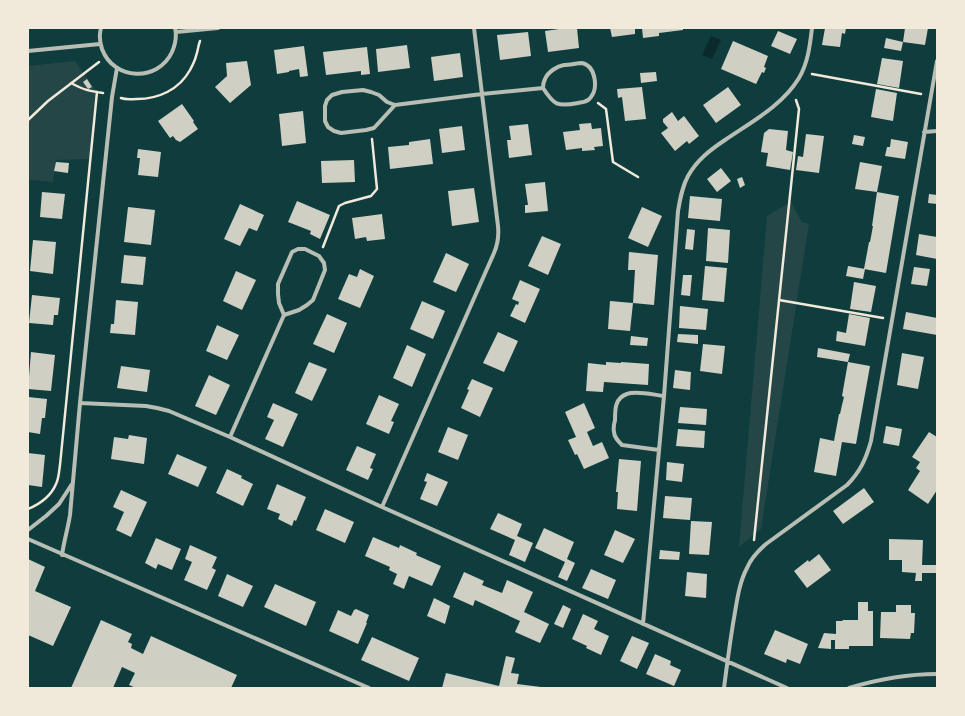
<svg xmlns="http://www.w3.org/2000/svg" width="965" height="716" font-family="'Titillium Web',sans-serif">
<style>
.green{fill:#244646}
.water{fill:#0a2a2b}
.building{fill:#cfcfc3}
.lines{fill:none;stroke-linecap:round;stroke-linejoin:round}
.path{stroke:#f1e9da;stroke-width:2.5}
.minor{stroke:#b8beb3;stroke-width:4}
</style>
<rect width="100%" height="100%" fill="#0f3d3e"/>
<!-- green -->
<path class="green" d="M75 61 97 92 90 159 56 160 53 182 28 180V66Z
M791 202 802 222 809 224 761 529 739 547 767 216Z"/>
<!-- water -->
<path class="water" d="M711 36 721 40 712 59 702 55Z"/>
<!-- building -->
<path class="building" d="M566 28H577L579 48 548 52 545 31Z
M610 28H635V34L612 37Z
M642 28H683V30L659 33V36L643 38Z
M825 28H846L845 34 842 33 840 47 822 45Z
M905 28H928L925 45 903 42Z
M778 31 797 39 790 54 771 46Z
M528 32 531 56 500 60 497 35Z
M886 38 903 42 901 51 884 48Z
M733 41 768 56 764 67 766 68 764 73 762 72 756 84 721 69Z
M407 45 410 68 378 72 376 49Z
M304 46 308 76 300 77 299 69 289 71V72L277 74 274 50Z
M367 47 370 74 361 75V71L326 75 323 52Z
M460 53 463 77 434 81 431 57Z
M882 58 903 61 899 88 877 84Z
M247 61 251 85 230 103 215 87 227 76 226 63Z
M656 72 657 81 641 83 640 73Z
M87 79 92 87 88 89 83 82Z
M642 87 646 119 625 121 622 97 618 98 617 89Z
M728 87 741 105 716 123 703 105Z
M876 89 897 93 893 121 871 117Z
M182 104 194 121 193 122 198 129 180 142 176 140 173 136 170 138 158 121Z
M303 111 306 143 282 146 279 114Z
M672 112 678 121 684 116 699 136 689 144 687 141 675 151 661 133 668 128 663 122V119Z
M591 123 592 129 601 128 603 146 594 147 595 150 582 151V148L566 150 563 132 580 130 579 124Z
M528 124 532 155 509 158 507 140H511L509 126Z
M462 126 465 150 442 153 439 129Z
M769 129 788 131 786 150 793 152 790 170 766 166 768 153 761 152 764 133Z
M806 134 824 136 819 173 796 170 798 156 803 157Z
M854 135 865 137 863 146 852 144Z
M430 139 433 164 390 169 388 147 409 145V142Z
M891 139 908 142 905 159 885 156 887 147H890Z
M138 149 161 152 158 177 138 175 140 158H137Z
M354 160 355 182 322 183 321 161Z
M56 162 69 163 68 173 54 171Z
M860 162 882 166 877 192 899 196 886 273 864 269 869 242H870L873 226H872L877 192 855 189Z
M721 168 731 181 717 192 707 179Z
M742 177 745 185 740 188 737 179Z
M545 182 548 211 525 213V205H528L525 184Z
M474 188 479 222 452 226 448 191Z
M42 192 65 194 62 219 40 217Z
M929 194 937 195V204L928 203Z
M690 196 722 199 720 221 688 218Z
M297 201 330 215 320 239 310 234 311 231 288 222Z
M240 204 264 215 257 231 249 228 240 246 224 239Z
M128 207 155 210 151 245 124 242Z
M642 207 662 216 648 247 628 238Z
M382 214 385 239 367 241 366 237 355 239 352 218Z
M708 228 730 230 728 263 706 261Z
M687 229 695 230 693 250 685 249Z
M919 234 937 237V259L916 255Z
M542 236 561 244 548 275 528 266Z
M33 240 56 242 53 274 30 271Z
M629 252 658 255 654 305 633 303 635 270H628Z
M446 253 469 264 456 292 433 282Z
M124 255 146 257 143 285 121 283Z
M705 266 727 268 724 302 702 300Z
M848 266 865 269 863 279 846 276Z
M914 267 930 269 927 286 911 284Z
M360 269 374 276 360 308 338 299 349 274 357 277Z
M236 271 256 280 242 310 223 301Z
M683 275H692L690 296 681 295Z
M520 280 540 289 525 323 510 316 516 304 518 305 519 302 512 299Z
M854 282 876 286 871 312 850 309Z
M32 295 60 298 58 315H54L53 325 29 323Z
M116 300 138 302 135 335 110 333 111 324H114Z
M422 301 445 311 433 339 410 329Z
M610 301 633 303 630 331 608 329Z
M680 306 708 309 706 330 679 328Z
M906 312 937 318V335L903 329Z
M327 314 347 323 334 353 313 344Z
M849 314 870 318 865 346 836 341 837 331 846 333Z
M217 325 239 335 227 360 206 351Z
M498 332 518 341 504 372 483 363Z
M678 334 698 335V344L677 342Z
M631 336 648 338 647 346 630 345Z
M703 344 725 346 722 374 700 371Z
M407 345 426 354 412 387 393 378Z
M818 348 850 354 848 362 817 357Z
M31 352 55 355 51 391 28 389Z
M902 353 924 357 918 389 897 385Z
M309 362 327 369 312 401 295 393Z
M606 362 621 363V362L649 364 648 385 604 382 603 392 586 391 588 363 606 365Z
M848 362 870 366 856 444 842 442 836 476 814 472 820 438 834 441 839 414H840L842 405 844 397 842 396Z
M121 366 150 370 147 392 117 388Z
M675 370 691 372 690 390 673 388Z
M209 375 230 385 216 415 195 406Z
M472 379 493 388 480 417 461 408 469 390 467 389Z
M379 395 399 404 391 421 394 422 389 434 366 424Z
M28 397 47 399 45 418H42L40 434 28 432Z
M273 403 298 414 283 447 265 439 274 420 267 417Z
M584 403 595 428 587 432 593 446 602 442 609 458 584 469 577 454 575 455 568 440 576 437 565 412Z
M680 407 707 409 706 425 678 423Z
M886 426 902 429 899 446 883 443Z
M448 427 468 435 458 460 438 452Z
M678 429 705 431 704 448 676 446Z
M929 432 937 437V480L936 482H937V490L928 504 908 490 920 471 916 468 920 462 912 457Z
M129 435 147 438 144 464 111 459 114 437 128 439Z
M357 446 376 454 370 468 373 469 368 480 346 470Z
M28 453 45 455 42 487 28 485Z
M177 454 207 467 198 487 168 474Z
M619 459 641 461 637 511 617 509 618 492H616Z
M667 462 684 464 682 482 666 480Z
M227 469 242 476 241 478 253 484 243 506 216 493Z
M427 473 448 482 437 506 420 499 427 482 424 481Z
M277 484 306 497 296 521 294 520 292 526 278 519 280 514 267 509Z
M864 488 874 502 843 524 833 511Z
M121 490 147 502 131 537 116 530 124 512 113 507Z
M665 496 692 498 690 520 663 518Z
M325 509 354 522 345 543 316 530Z
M498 513 522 524 517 536 533 543 525 562 509 555 515 540 490 529Z
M691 521 712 522 709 555 689 554Z
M544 528 574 542 567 559 575 563 567 581 558 577 565 562 535 548Z
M615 530 635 539 623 563 604 555Z
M373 537 399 548 400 545 417 553 416 555 441 566 432 586 409 576 404 589 393 584 397 574 389 570 390 567 365 556Z
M156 538 181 549 172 570 158 564 156 569 145 563Z
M889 539 923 540 922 565H937V573H922V581H915L916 573 902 572V560H889Z
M190 545 217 557 212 568 216 570 207 590 184 580 192 562 185 559Z
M660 550 680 552 679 560 659 559Z
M819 554 831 570 807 588 794 571 808 560 809 562Z
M28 559 45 567 35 591 71 607 53 646 28 635Z
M591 569 616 580 608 599 582 588Z
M464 572 484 581 482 585 502 593 507 580 533 592 524 612 549 624 540 643 515 632 520 621 475 600 473 606 453 597Z
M687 572 707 574 706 598 685 596Z
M227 574 253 586 243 607 218 596Z
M275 584 316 602 306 626 264 607Z
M434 598 450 606 445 624 427 616Z
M858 602H868V611H873V646H849V649H835V640H831V649L818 648 824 633 836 634V621H843L842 620H858Z
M563 605 571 609 563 628 554 624Z
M896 605H911V613H915L914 633H911L910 639 880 638 881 612H896Z
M356 609 369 615 366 623H367L358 644 329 631 338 610 351 616 354 610Z
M583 614 598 621 594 629 609 636 601 655 586 648 587 646 572 639Z
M101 620 132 634 128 642 132 644 131 648 143 654 151 636 237 675 231 688H136L129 685 135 673 122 667 113 688H71Z
M775 630 808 644 800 664 787 659 786 663 764 654Z
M632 636 649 643 637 669 620 661Z
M372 637 419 658 409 681 361 660Z
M655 654 671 661 670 665 681 670 674 686 646 674Z
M506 656 515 658 511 673 519 674 517 684 541 687V688H442L446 673 499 686Z"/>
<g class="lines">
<!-- path -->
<path class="path" d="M812 74 921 94
M71 83C84 90 89 91 103 93
M121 98C126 100 131 99 137 99 158 99 179 90 190 70 192 66 195 61 196 56 198 51 198 46 200 41
M598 103 606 109 613 162 638 177
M28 120 48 101 99 62
M323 247 339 206 345 203 371 196 377 189 372 139
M779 300 883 318
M28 509C40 504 51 496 56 484 59 478 59 471 60 465L97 92
M754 540 799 109 796 100"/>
<!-- minor -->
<path class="minor" d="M101 28C99 35 100 43 102 49 114 81 158 82 172 52 175 45 177 36 175 28
M176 32 218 28
M28 51 100 44
M395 105 374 128 366 130 341 133 334 131 328 127 325 121V106L327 100 332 95 342 92 363 90 371 92 379 95 387 102 395 105 482 94 543 88C554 105 557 107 578 103 583 102 588 102 591 97 598 88 596 66 582 63 578 63 569 65 564 65 557 66 548 72 545 79 544 81 543 85 543 88
M924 132 937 131
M80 403 146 406 157 408 169 411 230 437 382 507 787 688
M230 437 284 315 299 310 307 305 313 300 325 270 324 263 319 256 305 249H298L292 252 278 284V294L279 303 284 315
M659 450 622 445C618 441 614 437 614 432 613 428 614 424 615 420 615 409 615 398 627 394 636 390 654 395 664 396
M382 507 494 253C498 244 499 236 498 226L474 28
M28 530 46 516 59 504 72 484
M28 539 369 688
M62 555C64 541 68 528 70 515L80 403 112 97 117 68
M643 624 664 396 678 211C680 199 682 187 688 176 697 160 710 150 725 140 751 122 782 106 799 78 808 63 810 45 812 28
M724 688C727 665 730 641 734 618 737 601 739 583 747 568 751 558 758 551 766 544L847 485C860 472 866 459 871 441L937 61
M849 688C879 679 905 674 937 674"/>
</g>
<!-- border -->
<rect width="965" height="716" fill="none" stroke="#f1e9da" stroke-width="58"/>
</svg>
